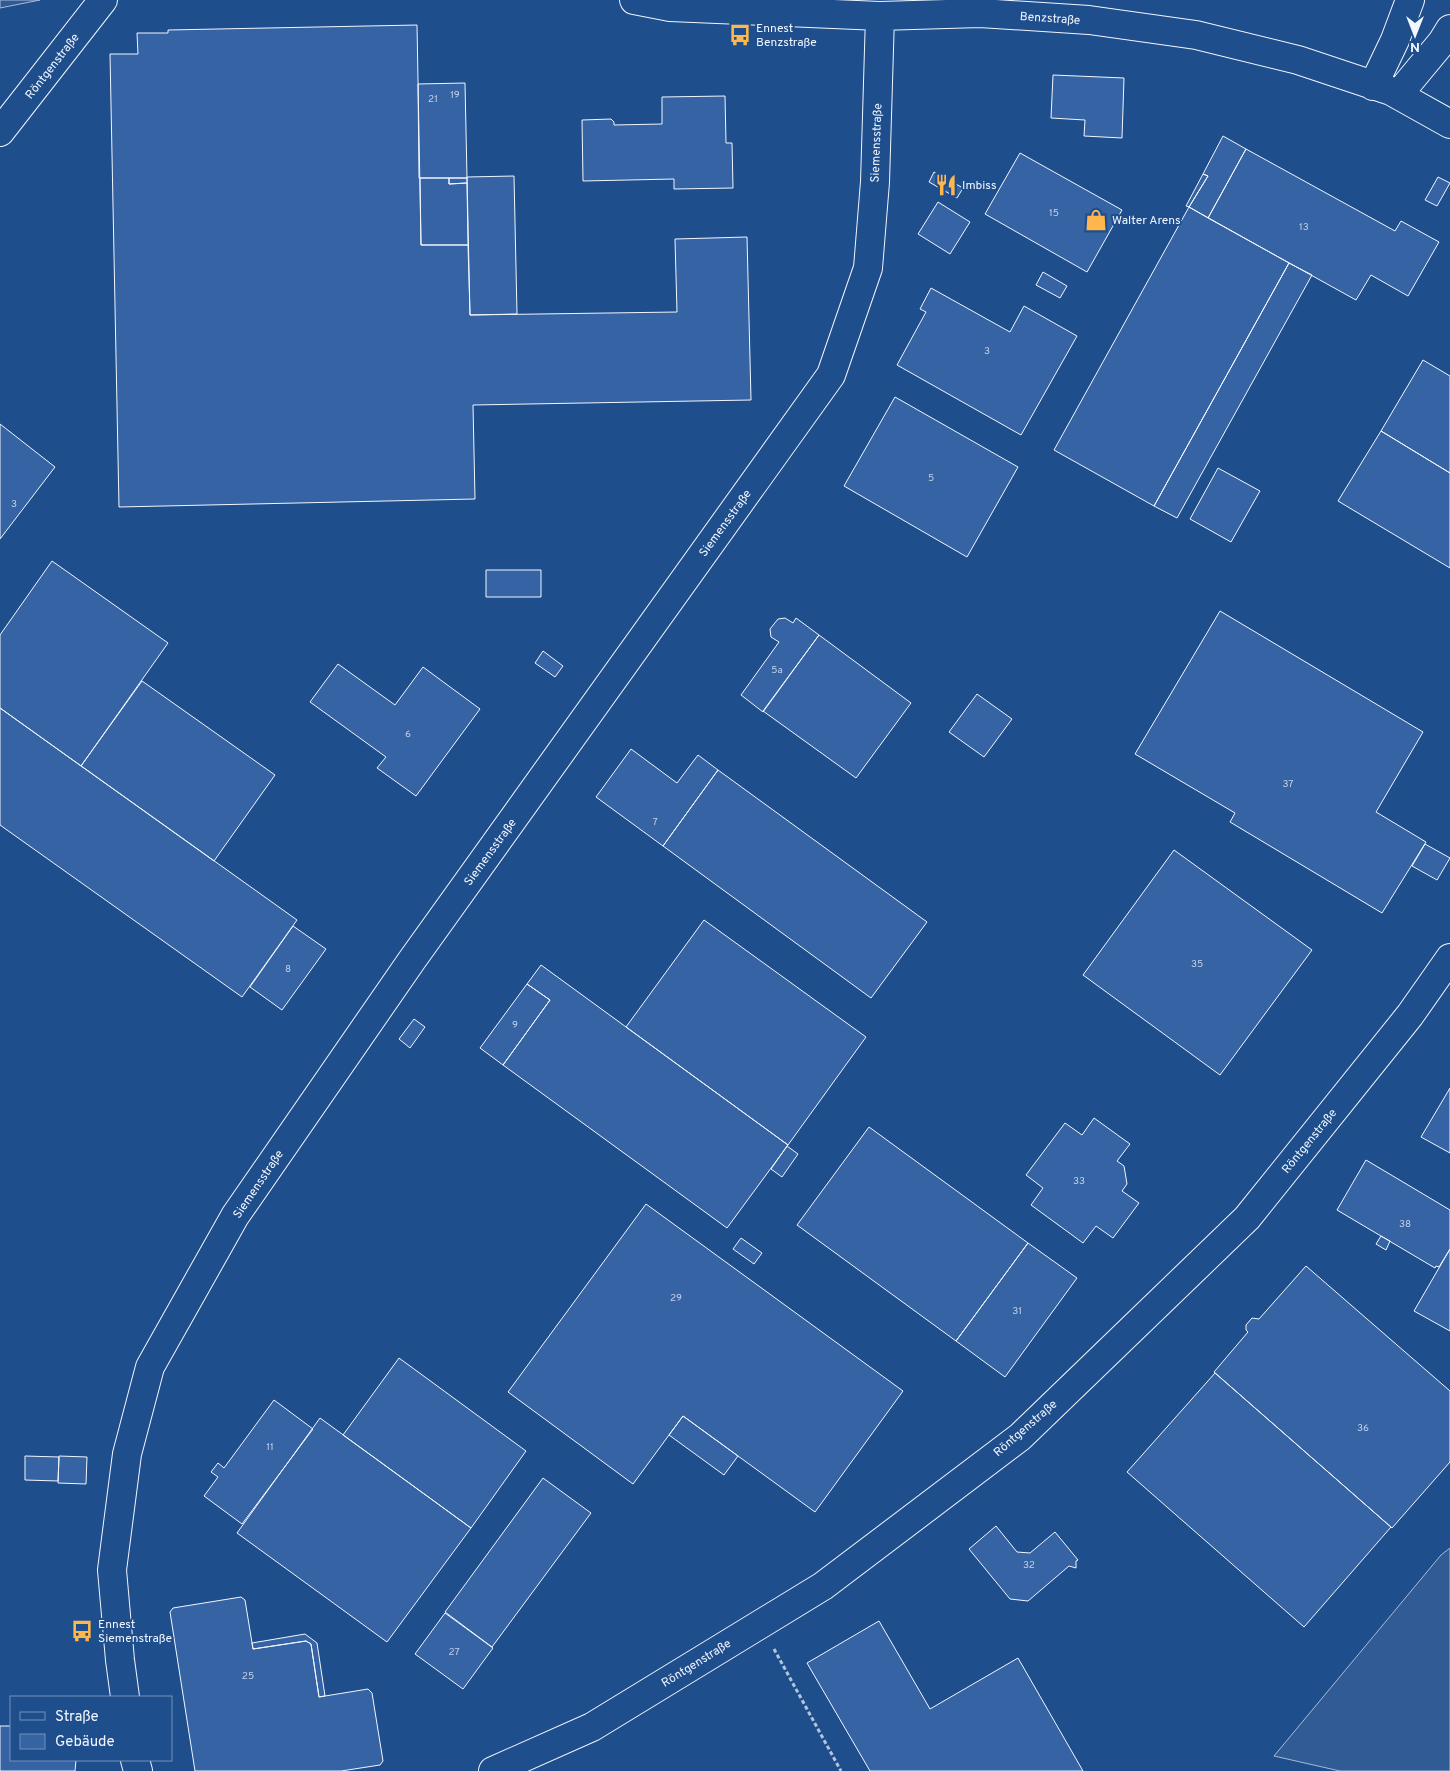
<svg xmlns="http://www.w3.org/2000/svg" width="1450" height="1771" font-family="Overpass,sans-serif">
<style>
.built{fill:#305b95;stroke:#a8bbd7}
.building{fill:#3563a3;stroke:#f2f6ff}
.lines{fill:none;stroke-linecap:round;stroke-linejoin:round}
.minor-casing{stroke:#f2f6ff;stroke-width:30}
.path{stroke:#b3c4dc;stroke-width:3;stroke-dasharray:4 2.5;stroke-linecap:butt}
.minor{stroke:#1f4e8c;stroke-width:28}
.labels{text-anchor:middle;stroke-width:4;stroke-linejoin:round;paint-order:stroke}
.number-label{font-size:10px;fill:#c3d1e8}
.street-label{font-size:12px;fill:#f2f6ff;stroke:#1f4e8c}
.poi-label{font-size:12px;fill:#f2f6ff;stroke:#1f4e8c;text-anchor:start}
</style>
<rect width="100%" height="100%" fill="#1f4e8c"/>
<!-- built -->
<path class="built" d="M0 0H40L0 8Z
M1450 1548V1771H1340L1274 1756 1441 1555Z"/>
<!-- building -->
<path class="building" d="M417 25 421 245H468L470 315 677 312 675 239 747 237 751 400 473 405 475 499 119 507 110 54H138L137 33H168V30Z
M1053 75 1124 78 1122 138 1084 136 1085 120 1051 118Z
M465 83 467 178H419L418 84Z
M725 96 726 143H732L733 188 674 189V179L583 181 582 120 611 119 614 122V125L662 124V97Z
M1223 136 1246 149 1208 218 1189 207 1208 176 1203 174Z
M1246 149 1395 231 1401 221 1439 242 1408 296 1371 275 1356 300 1208 218Z
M1020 153 1122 210 1087 272 985 214Z
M934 172 963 188 957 198 929 182Z
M1203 174 1208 176 1189 207 1186 206Z
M514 176 517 314 470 315 467 177Z
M1438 177 1450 183 1437 206 1425 200Z
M420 178H449V184L467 183 468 245H421Z
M449 178H467V183L449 184Z
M938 202 970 222 950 254 918 234Z
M1189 207 1289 263 1154 506 1054 450Z
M1289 263 1312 275 1177 518 1154 506Z
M1043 272 1067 286 1060 298 1036 285Z
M931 288 1010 332 1024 306 1077 336 1021 435 897 365 926 312 920 309Z
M1423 360 1450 376V473L1381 431Z
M895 397 1018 467 967 557 844 486Z
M0 424 55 467 0 539Z
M1381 431 1450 473V568L1338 501Z
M1218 468 1260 491 1231 542 1190 519Z
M52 561 168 643 81 766 0 708V635Z
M486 570H541V597H486Z
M1220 611 1423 732 1376 812 1426 842 1382 913 1230 822 1235 813 1135 754Z
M785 618 793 623 796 618 819 635 763 712 741 695 779 642 771 637 770 629 778 619Z
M819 635 911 703 856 778 763 711Z
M543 651 563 666 555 677 535 663Z
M338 664 395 705 423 667 480 709 416 796 377 768 386 757 310 702Z
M142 681 275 775 214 861 81 766Z
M977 694 1012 719 984 757 949 732Z
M0 708 297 920 242 997 0 825Z
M631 749 677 783 698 755 718 770 663 846 596 797Z
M718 770 927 922 871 998 663 846Z
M1425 844 1450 858 1437 880 1412 866Z
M1174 850 1312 950 1220 1075 1083 975Z
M704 920 866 1037 788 1145 626 1027Z
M293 926 326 949 282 1010 250 987Z
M541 965 788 1145 727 1228 503 1065 550 1000 527 984Z
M527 984 550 1000 503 1065 480 1048Z
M414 1019 425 1027 410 1048 399 1039Z
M1450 1088V1153L1421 1137Z
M1094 1118 1130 1144 1117 1161 1124 1166 1127 1184 1122 1191 1139 1203 1113 1238 1096 1226 1083 1243 1031 1205 1043 1188 1026 1175 1065 1123 1082 1135Z
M869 1127 1028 1243 956 1341 797 1225Z
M787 1146 798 1154 782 1177 771 1169Z
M1366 1160 1450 1210V1249L1439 1267 1436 1266 1435 1268 1337 1210Z
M646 1204 903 1391 815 1512 683 1416 633 1484 508 1392Z
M1381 1236 1390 1241 1386 1250 1376 1244Z
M741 1238 762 1253 754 1264 733 1249Z
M1028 1243 1077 1278 1005 1377 956 1341Z
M1450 1249V1331L1414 1311Z
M1306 1266 1450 1391V1462L1392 1528 1214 1372 1248 1332 1246 1330V1325L1252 1318 1259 1319Z
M399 1358 526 1451 471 1528 343 1435Z
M1215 1373 1391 1527 1304 1627 1127 1472Z
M274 1400 313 1429 242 1524 204 1496 218 1477 211 1472 218 1463 224 1468Z
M683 1416 738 1456 724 1475 669 1435Z
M320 1418 471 1528 387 1642 237 1533Z
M25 1456 59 1457 58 1481 25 1480Z
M59 1456 87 1457 86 1484 58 1483Z
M543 1478 591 1513 492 1647 445 1612Z
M996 1526 1017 1552 1030 1553 1055 1532 1078 1560 1076 1561V1568L1069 1566 1028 1601 1010 1599 969 1549Z
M241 1597 245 1600 253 1649 306 1641 311 1644 319 1697 368 1689 372 1693 383 1761 380 1765 341 1771H195L170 1612 173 1608Z
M445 1613 493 1648 463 1689 415 1654Z
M879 1621 930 1709 1018 1658 1083 1771H870L807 1663Z
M305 1634 317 1643 325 1696 319 1697 311 1644 306 1641 253 1649 252 1643Z
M0 1726H11V1760H76L75 1771H0Z"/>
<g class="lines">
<!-- minor casing -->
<g class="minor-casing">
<path id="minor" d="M634 0 670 7 880 16 980 13 1089 20 1196 35 1298 60 1391 91 1450 124
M1373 86 1395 40 1410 0
M1398 95 1442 42 1450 29
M0 132 103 0
M125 1697 120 1660 112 1570 127 1454 150 1367 235 1216 412 960 831 375 868 268 875 182 880 16
M135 1760 138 1771
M493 1771 592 1727 823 1586 1020 1437 1247 1218 1410 1015 1450 958"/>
</g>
<!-- path -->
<path class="path" d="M774 1649 841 1771"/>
<!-- minor -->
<use href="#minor" class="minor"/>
</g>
<!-- icons -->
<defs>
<g id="bus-bare" transform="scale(1.725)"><path d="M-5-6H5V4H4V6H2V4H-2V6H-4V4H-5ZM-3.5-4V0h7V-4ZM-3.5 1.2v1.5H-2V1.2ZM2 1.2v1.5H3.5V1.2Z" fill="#ffb74d" stroke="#1f4e8c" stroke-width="2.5" paint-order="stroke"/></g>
<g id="restaurant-bare" transform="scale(1.725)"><path d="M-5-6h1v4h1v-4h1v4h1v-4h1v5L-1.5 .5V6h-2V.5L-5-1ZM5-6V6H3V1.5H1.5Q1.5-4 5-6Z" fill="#ffb74d" stroke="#1f4e8c" stroke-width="2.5" paint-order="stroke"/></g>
<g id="shop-bare" transform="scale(1.725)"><path d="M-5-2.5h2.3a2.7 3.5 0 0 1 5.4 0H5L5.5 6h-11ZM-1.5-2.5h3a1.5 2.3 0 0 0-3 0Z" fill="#ffb74d" stroke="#1f4e8c" stroke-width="2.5" paint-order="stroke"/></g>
</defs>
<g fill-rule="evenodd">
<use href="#bus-bare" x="740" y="35"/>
<use href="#restaurant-bare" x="946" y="185"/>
<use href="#shop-bare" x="1096" y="220"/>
<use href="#bus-bare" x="82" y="1631"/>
</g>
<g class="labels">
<!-- number labels -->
<g class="number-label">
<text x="455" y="98">19</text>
<text x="433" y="102">21</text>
<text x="1054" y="216">15</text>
<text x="1304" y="230">13</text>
<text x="987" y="354">3</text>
<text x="931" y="481">5</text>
<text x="14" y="507">3</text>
<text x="777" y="673">5a</text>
<text x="408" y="737">6</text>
<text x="1288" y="787">37</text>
<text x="655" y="825">7</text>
<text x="1197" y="967">35</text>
<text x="288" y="972">8</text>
<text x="515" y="1028">9</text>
<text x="1079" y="1184">33</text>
<text x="1405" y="1227">38</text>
<text x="676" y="1301">29</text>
<text x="1017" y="1314">31</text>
<text x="1363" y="1431">36</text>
<text x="270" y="1450">11</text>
<text x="1029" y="1568">32</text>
<text x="454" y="1655">27</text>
<text x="248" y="1679">25</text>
</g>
<!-- street labels -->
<g class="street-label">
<text transform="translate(1050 18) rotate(4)" y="4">Benzstraße</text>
<text transform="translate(52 66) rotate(-52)" y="4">Röntgenstraße</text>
<text transform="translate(876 143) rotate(-88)" y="4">Siemensstraße</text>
<text transform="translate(725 523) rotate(-54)" y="4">Siemensstraße</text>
<text transform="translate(490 852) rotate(-54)" y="4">Siemensstraße</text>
<text transform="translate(1309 1141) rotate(-51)" y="4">Röntgenstraße</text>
<text transform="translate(258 1184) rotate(-56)" y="4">Siemensstraße</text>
<text transform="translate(1025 1428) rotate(-41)" y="4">Röntgenstraße</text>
<text transform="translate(696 1663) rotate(-32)" y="4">Röntgenstraße</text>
</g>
<!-- poi labels -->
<g class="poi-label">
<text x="756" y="32">Ennest<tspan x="756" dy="14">Benzstraße</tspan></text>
<text x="962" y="189">Imbiss</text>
<text x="1112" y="224">Walter Arens</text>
<text x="98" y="1628">Ennest<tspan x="98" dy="14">Siemenstraße</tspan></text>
</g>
</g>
<!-- legend -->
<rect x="10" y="1696" width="162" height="65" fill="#1f4e8c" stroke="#7391ba"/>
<rect x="20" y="1712" width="25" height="8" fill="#1f4e8c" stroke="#7391ba"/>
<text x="55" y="1721" font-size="15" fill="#f2f6ff">Straße</text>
<rect x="20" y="1734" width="25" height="15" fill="#3563a3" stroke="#7391ba"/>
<text x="55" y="1746" font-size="15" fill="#f2f6ff">Gebäude</text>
<!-- north arrow -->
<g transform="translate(1415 35) rotate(180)" stroke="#1f4e8c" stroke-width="4" paint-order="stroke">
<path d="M0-4L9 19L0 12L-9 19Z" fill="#f2f6ff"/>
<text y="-8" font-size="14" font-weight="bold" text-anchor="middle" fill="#f2f6ff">N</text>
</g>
</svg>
